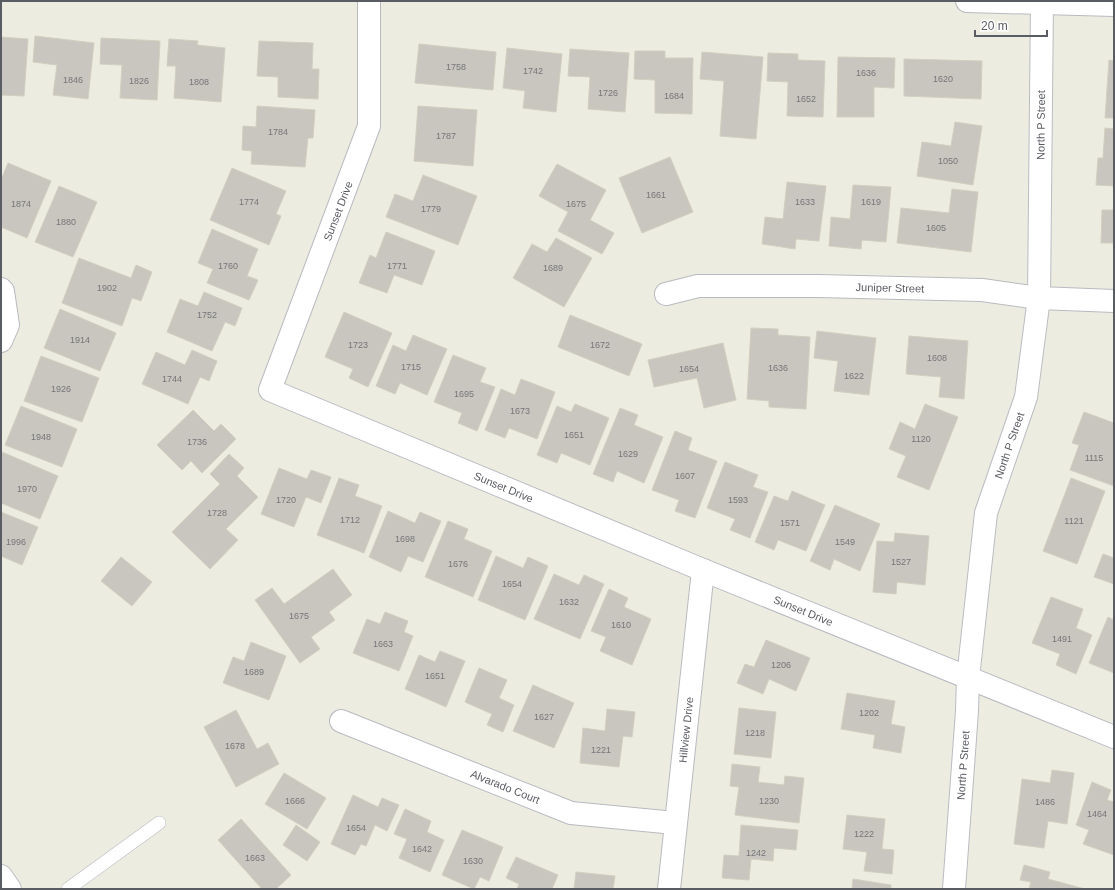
<svg xmlns="http://www.w3.org/2000/svg" width="1115" height="890" font-family="Helvetica,sans-serif">
<style>
.building{fill:#c8c6be;stroke:#d2cfbf}
.lines{fill:none;stroke-linecap:round;stroke-linejoin:round}
.lane-casing{stroke:#b9bac1;stroke-width:14}
.street-casing{stroke:#b9bac1;stroke-width:24}
.secondary-casing{stroke:#babcc3;stroke-width:24}
.lane{stroke:#fff;stroke-width:13}
.street{stroke:#fff;stroke-width:22}
.secondary{stroke:#fff;stroke-width:22}
.labels{text-anchor:middle;stroke-width:3;stroke-linejoin:round;paint-order:stroke}
.number-label{font-size:9px;fill:#76767a}
.street-label{font-size:11px;fill:#5a5c63;stroke:#fff}
</style>
<rect width="100%" height="100%" fill="#edece1"/>
<!-- building -->
<path class="building" d="M35 36 94 43 88 99 53 95 57 65 33 62Z
M1 37 28 39 24 96 1 95Z
M101 38 160 41 157 100 120 98 122 65 100 64Z
M169 39 198 41 197 45 225 48 221 102 174 98 176 66H167Z
M259 41 313 43 312 69H319L318 99 278 97V77L257 76Z
M419 44 496 52 493 90 415 83Z
M507 48 562 54 556 112 523 108 525 91 503 88Z
M570 49 629 53 625 112 588 109 590 77 568 76Z
M635 51H665V58H693L692 114 655 113V80L634 79Z
M702 52 763 57 756 139 720 136 724 81 700 79Z
M768 53 798 54V60L825 61 823 117 787 116 788 82 767 81Z
M838 57 895 58 894 88 874 87V117H837Z
M904 59 982 61 981 99 904 96Z
M1109 60 1114 61V118H1105Z
M257 106 315 110 313 138H308L305 167 251 164 252 151 242 150 243 126 256 127Z
M418 106 477 110 473 166 414 161Z
M955 122 982 126 973 185 917 176 922 142 951 146Z
M1105 128 1114 129V186L1096 185 1098 158H1103Z
M670 157 693 212 642 233 619 178Z
M8 163 51 181 27 238 1 227V180Z
M557 164 606 190 590 220 614 233 602 254 558 231 568 212 539 196Z
M232 168 286 191 276 214 281 216 269 245 210 220Z
M423 175 477 196 458 245 386 217 395 194 413 201Z
M787 182 826 186 819 241 796 239 795 249 762 244 765 217 783 219Z
M853 185 891 187 886 242 862 240 861 249 829 246 831 217 850 219Z
M59 186 97 202 73 257 35 242Z
M952 189 978 192 971 252 897 243 901 208 949 213Z
M1102 210H1114V243H1101Z
M212 229 258 249 247 276 258 280 249 300 207 283 213 269 198 263Z
M386 232 435 251 422 285 394 275 387 293 359 283 370 255 376 258Z
M556 238 592 258 564 307 513 278 532 244 547 252Z
M79 258 131 278 136 265 152 272 141 301 132 298 122 326 62 303Z
M204 292 242 308 235 326 225 322 212 351 167 332 180 299 198 306Z
M60 309 116 333 100 371 44 348Z
M344 312 392 333 368 387 349 378 353 369 325 357Z
M570 315 642 344 629 376 558 347Z
M751 328 778 329V335L810 337 806 409 769 407V401L747 399Z
M817 331 876 338 869 395 834 391 838 361 814 358Z
M413 335 447 349 427 395 400 383 395 394 376 386 393 345 406 351Z
M909 336 968 341 964 399 939 397 941 377 906 374Z
M723 343 736 400 704 408 697 378 654 387 648 360Z
M192 350 217 361 209 381 200 377 188 404 142 384 156 352 185 365Z
M453 355 486 368 480 382 495 387 477 431 458 423 462 413 434 402Z
M41 356 99 378 82 422 24 401Z
M521 379 555 392 537 439 509 428 505 438 485 430 501 389 515 395Z
M575 404 609 418 590 465 561 453 557 463 537 455 557 406 571 412Z
M925 404 958 417 929 490 897 477 906 456 889 449 900 422 915 429Z
M21 406 77 429 62 467 5 445Z
M620 408 638 415 634 425 663 437 644 483 617 471 613 482 593 474Z
M193 410 214 431 221 424 236 439 202 473 191 461 182 470 157 445Z
M1084 412 1114 423V486L1070 470 1079 445 1072 443Z
M675 431 692 438 688 450 717 461 695 518 675 511 679 500 652 490Z
M2 452 58 476 40 519 1 503V456Z
M229 454 244 468 237 476 258 497 226 529 238 540 210 569 172 532 220 484 210 474Z
M725 462 758 475 753 487 768 492 750 538 730 530 735 519 707 508Z
M279 468 307 479 311 470 331 477 321 503 306 497 294 527 261 514Z
M339 478 359 485 355 496 382 506 364 553 317 535Z
M1071 478 1105 491 1077 564 1043 551Z
M792 491 825 505 806 551 778 540 774 550 755 542 774 496 788 501Z
M835 505 880 524 860 571 834 559 830 570 810 561Z
M388 511 415 523 420 512 441 521 423 562 408 556 401 572 369 557Z
M1 512 38 527 22 565 1 556Z
M448 521 468 529 464 539 492 551 473 597 425 577Z
M895 533 929 536 925 585 897 582 896 594 873 592 877 541 894 542Z
M1103 554 1114 558V584L1094 577Z
M496 556 523 568 528 557 548 566 525 620 478 600Z
M121 557 152 582 132 606 101 581Z
M333 569 352 595 329 612 335 620 311 637 320 649 300 663 255 600 272 588 284 604Z
M554 574 579 585 584 575 604 584 580 639 534 619Z
M609 589 628 598 624 607 651 619 632 665 600 651 606 637 591 631Z
M1051 597 1083 609 1076 628 1092 635 1076 674 1056 665 1060 654 1032 643Z
M385 612 408 621 404 632 413 636 399 671 353 653 367 619 380 624Z
M1108 617 1114 620V673L1089 663Z
M766 640 810 658 796 691 769 679 763 694 737 683 745 664 754 667Z
M251 642 286 656 269 700 223 683 233 657 244 661Z
M440 651 465 661 446 707 405 689 419 655 435 662Z
M479 668 507 680 499 698 514 705 503 732 487 725 492 714 465 702Z
M533 685 574 703 554 748 513 731Z
M847 693 895 701 891 724 905 727 901 753 873 748 875 735 841 729Z
M739 708 776 712 771 758 734 754Z
M607 709 635 712 632 737 623 736 619 767 580 763 583 728 605 731Z
M236 710 257 749 268 743 279 764 236 787 204 727Z
M732 764 760 767 758 782 784 785 785 776 804 778 799 823 735 815 739 787 730 786Z
M1052 770 1074 773 1067 824 1048 821 1044 848 1014 844 1022 779 1050 783Z
M284 773 326 798 307 829 265 804Z
M1092 782 1111 790 1107 800 1114 802V855L1083 844 1089 830 1076 825Z
M353 795 378 807 382 798 399 805 387 831 375 825 366 846 361 844 355 855 331 844Z
M405 809 431 821 427 832 444 840 430 872 399 858 407 839 394 834Z
M847 815 885 819 882 849 894 850 892 874 864 871 867 852 843 849Z
M241 819 291 875 276 889H262L218 840Z
M296 825 320 842 307 861 283 845Z
M741 825 798 830 796 850 774 848 773 861 751 859 749 880 722 878 724 855 739 856Z
M462 830 503 847 489 881 480 877 474 889 442 875Z
M516 857 558 875 552 889H517L519 884 506 878Z
M1024 865 1050 872 1048 879 1085 889H1029L1031 882 1020 880Z
M576 872 615 876 613 889H574Z
M853 879 891 885V889H852Z"/>
<g class="lines">
<!-- lane casing -->
<g class="lane-casing">
<path id="lane" d="M68 889 159 823"/>
</g>
<!-- street casing -->
<g class="street-casing">
<g id="street">
<path id="s1" d="M369 1V126L270 390 703 570 1114 737"/>
<path d="M967 1 1114 5"/>
<path d="M1 289 3 291 8 325 1 341"/>
<path id="s2" d="M666 294 698 286H818L982 290 1039 298 1114 301"/>
<path id="s3" d="M341 721 571 813 675 823"/>
<path id="s4" d="M669 889 703 570"/>
</g>
</g>
<!-- secondary casing -->
<g class="secondary-casing">
<g id="secondary">
<path d="M1 876 10 889"/>
<path id="s5" d="M954 889 967 711 968 678 986 513 1026 397 1039 298 1042 1"/>
</g>
</g>
<!-- lane -->
<use href="#lane" class="lane"/>
<!-- street -->
<use href="#street" class="street"/>
<!-- secondary -->
<use href="#secondary" class="secondary"/>
</g>
<g class="labels">
<!-- number labels -->
<g class="number-label">
<text x="456" y="70">1758</text>
<text x="533" y="74">1742</text>
<text x="866" y="76">1636</text>
<text x="943" y="82">1620</text>
<text x="73" y="83">1846</text>
<text x="139" y="84">1826</text>
<text x="199" y="85">1808</text>
<text x="608" y="96">1726</text>
<text x="674" y="99">1684</text>
<text x="806" y="102">1652</text>
<text x="278" y="135">1784</text>
<text x="446" y="139">1787</text>
<text x="948" y="164">1050</text>
<text x="656" y="198">1661</text>
<text x="249" y="205">1774</text>
<text x="805" y="205">1633</text>
<text x="871" y="205">1619</text>
<text x="21" y="207">1874</text>
<text x="576" y="207">1675</text>
<text x="431" y="212">1779</text>
<text x="66" y="225">1880</text>
<text x="936" y="231">1605</text>
<text x="228" y="269">1760</text>
<text x="397" y="269">1771</text>
<text x="553" y="271">1689</text>
<text x="107" y="291">1902</text>
<text x="207" y="318">1752</text>
<text x="80" y="343">1914</text>
<text x="358" y="348">1723</text>
<text x="600" y="348">1672</text>
<text x="937" y="361">1608</text>
<text x="411" y="370">1715</text>
<text x="778" y="371">1636</text>
<text x="689" y="372">1654</text>
<text x="854" y="379">1622</text>
<text x="172" y="382">1744</text>
<text x="61" y="392">1926</text>
<text x="464" y="397">1695</text>
<text x="520" y="414">1673</text>
<text x="574" y="438">1651</text>
<text x="41" y="440">1948</text>
<text x="921" y="442">1120</text>
<text x="197" y="445">1736</text>
<text x="628" y="457">1629</text>
<text x="1094" y="461">1115</text>
<text x="685" y="479">1607</text>
<text x="27" y="492">1970</text>
<text x="286" y="503">1720</text>
<text x="738" y="503">1593</text>
<text x="217" y="516">1728</text>
<text x="350" y="523">1712</text>
<text x="1074" y="524">1121</text>
<text x="790" y="526">1571</text>
<text x="405" y="542">1698</text>
<text x="16" y="545">1996</text>
<text x="845" y="545">1549</text>
<text x="901" y="565">1527</text>
<text x="458" y="567">1676</text>
<text x="512" y="587">1654</text>
<text x="569" y="605">1632</text>
<text x="299" y="619">1675</text>
<text x="621" y="628">1610</text>
<text x="1062" y="642">1491</text>
<text x="383" y="647">1663</text>
<text x="781" y="668">1206</text>
<text x="254" y="675">1689</text>
<text x="435" y="679">1651</text>
<text x="869" y="716">1202</text>
<text x="544" y="720">1627</text>
<text x="755" y="736">1218</text>
<text x="235" y="749">1678</text>
<text x="601" y="753">1221</text>
<text x="295" y="804">1666</text>
<text x="769" y="804">1230</text>
<text x="1045" y="805">1486</text>
<text x="1097" y="817">1464</text>
<text x="356" y="831">1654</text>
<text x="864" y="837">1222</text>
<text x="422" y="852">1642</text>
<text x="756" y="856">1242</text>
<text x="255" y="861">1663</text>
<text x="473" y="864">1630</text>
</g>
<!-- street labels -->
<g class="street-label">
<text dy="4" stroke="none"><textPath href="#s5" startOffset="773">North P Street</textPath></text>
<text transform="translate(338 211) rotate(-69)" y="4">Sunset Drive</text>
<text dy="4" stroke="none"><textPath href="#s2" startOffset="225">Juniper Street</textPath></text>
<text dy="4" stroke="none"><textPath href="#s5" startOffset="449">North P Street</textPath></text>
<text dy="4" stroke="none"><textPath href="#s1" startOffset="660">Sunset Drive</textPath></text>
<text dy="4" stroke="none"><textPath href="#s1" startOffset="984">Sunset Drive</textPath></text>
<text dy="4" stroke="none"><textPath href="#s4" startOffset="160">Hillview Drive</textPath></text>
<text dy="4" stroke="none"><textPath href="#s5" startOffset="124">North P Street</textPath></text>
<text dy="4" stroke="none"><textPath href="#s3" startOffset="177">Alvarado Court</textPath></text>
</g>
</g>
<!-- border -->
<rect width="1115" height="890" fill="none" stroke="#5a5c63" stroke-width="4"/>
<!-- scale -->
<path d="M975 30v6h72v-6" fill="none" stroke="#5a5c63" stroke-width="2"/>
<text x="981" y="30" font-size="12" fill="#5a5c63" stroke="#ffffff" stroke-width="3" paint-order="stroke">20 m</text>
</svg>
